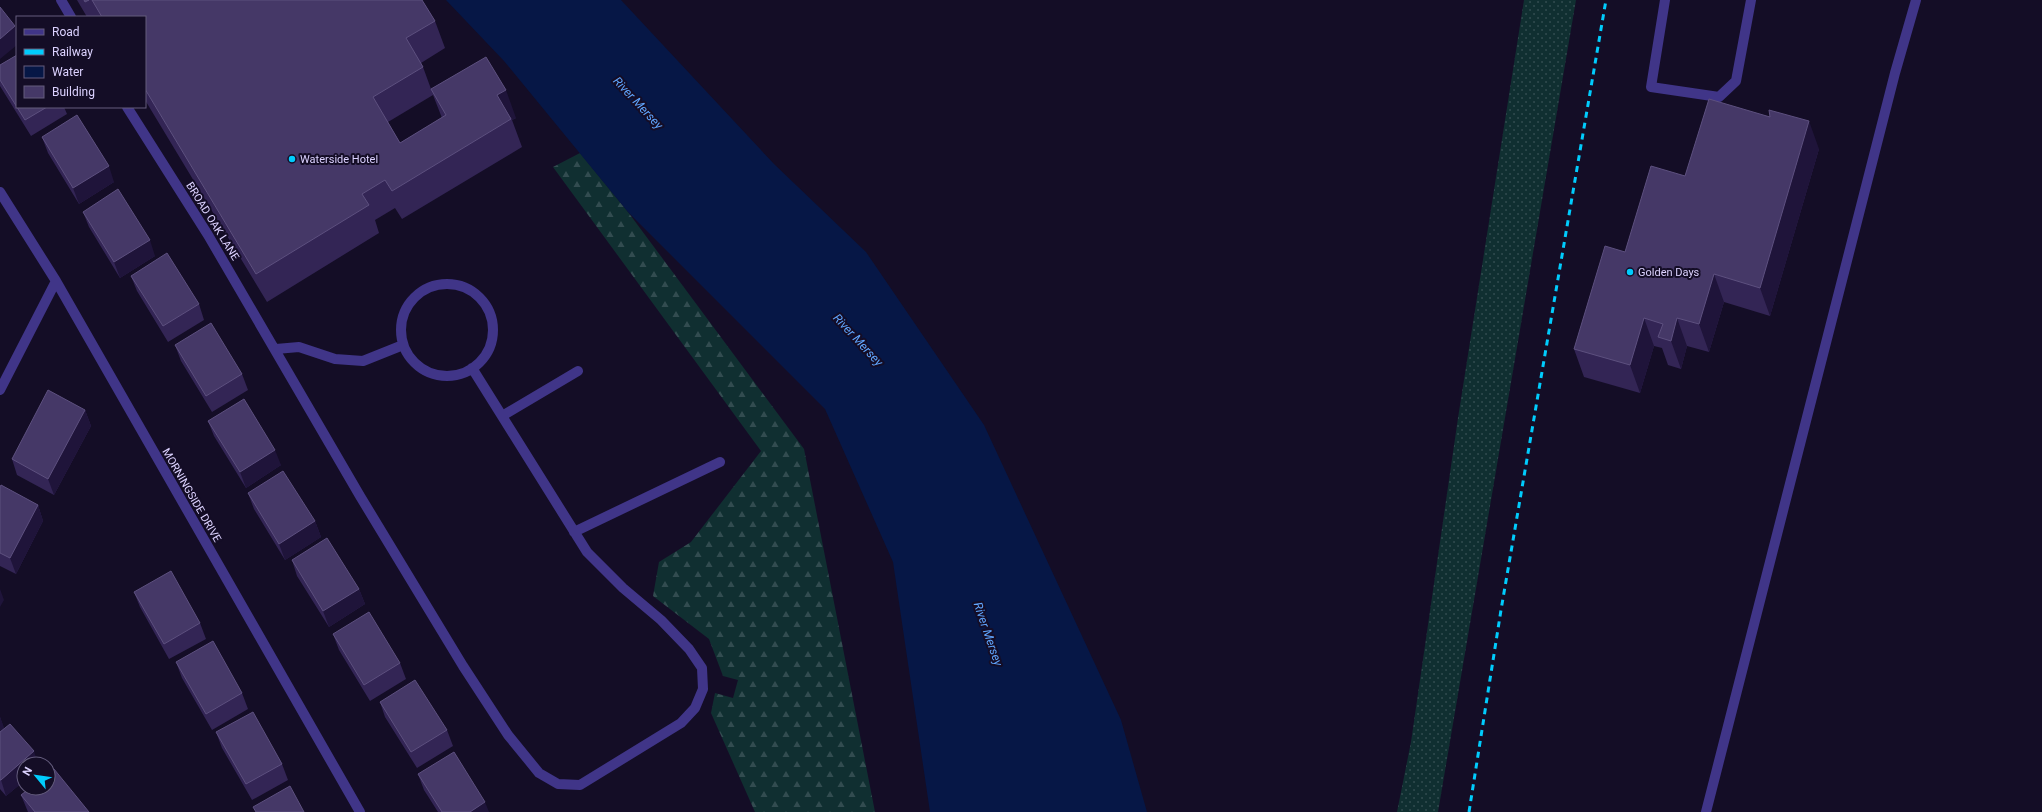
<svg xmlns="http://www.w3.org/2000/svg" width="2042" height="812" font-family="Roboto,sans-serif">
<style>
.grass{fill:url(#grass-dots)}
.forest{fill:url(#forest-firs)}
.water{fill:#061746}
.lines{fill:none;stroke-linecap:round;stroke-linejoin:round}
.minor{stroke:#403588;stroke-width:10}
.rail{stroke:#00ccfd;stroke-width:3;stroke-dasharray:6 5;stroke-linecap:butt}
.wall{fill:#332555;fill-rule:evenodd}
.shaded-wall{fill:#1f143a}
.building{fill:#453867;stroke:#5d507f}
.poi-dot{fill:#00ccfd;stroke:#140d26;stroke-width:1.5}
.labels{text-anchor:middle;stroke-width:4;stroke-linejoin:round;paint-order:stroke}
.poi-label{font-size:11px;fill:#dcd2ff;stroke:#140d26;text-anchor:start}
.street-label{font-size:11px;fill:#dcd2ff;stroke:#140d26}
.water-label{font-size:12px;font-style:italic;fill:#60a6ff;stroke:#140d26}
</style>
<defs>
<pattern id="grass-dots" width="8" height="8" patternUnits="userSpaceOnUse"><rect width="8" height="8" fill="#102f31"/><path d="M2 2h.1M6 6h.1" fill="none" stroke="#324c50" stroke-width="1.8" stroke-linecap="round"/></pattern>
<pattern id="forest-firs" width="22" height="20" patternUnits="userSpaceOnUse"><rect width="22" height="20" fill="#102f31"/><path d="M5 1l3.5 6h-7zM16 11l3.5 6h-7z" fill="#324c50"/></pattern>
</defs>
<rect width="100%" height="100%" fill="#140d26"/>
<!-- grass -->
<path class="grass" d="M1524 0H1576L1438 812H1397L1411 742 1458 418Z"/>
<!-- forest -->
<path class="forest" d="M580 153 628 212 804 449 875 812H755L711 713 715 693 733 698 738 680 723 676 709 639 653 596 659 562 691 542 761 451 553 167Z"/>
<!-- water -->
<path class="water" d="M446 0H621L774 164 866 252 984 425 1121 720 1147 812H930L893 562 825 409 628 212 504 61Z"/>
<g class="lines">
<!-- minor -->
<path class="minor" d="M61 0 71 17
M1665 0 1651 87 1719 97 1736 81 1751 0
M127 107 208 235 360 496 463 666 508 735 539 773 558 784 580 785 681 723 695 708 703 689 702 668 689 649 661 620 623 588 587 552 472 368
M0 192 56 281 360 812
M401 330a46 46 0 1 1 92 0a46 46 0 1 1-92 0Z
M276 349 299 347 335 359 363 361 403 345
M0 390 56 281
M502 416 578 371
M574 532 720 462
M1706 812 1895 73 1916 0"/>
<!-- rail -->
<path class="rail" d="M1469 812 1501 610 1606 0"/>
</g>
<!-- wall -->
<path class="wall" d="M77 0H422L435 21 445 48 421 63 423 67 431 89 516 118 512 120 522 147 402 219 395 208 375 220 379 233 267 302 145 100V17H87ZM433 95 442 118 400 143 388 122Z
M0 65 17 107H64L67 114 31 136 0 86Z
M42 137 114 182 79 204 48 153Z
M1819 149 1770 316 1724 302 1709 352 1687 346 1681 369 1668 365 1662 348 1654 346 1640 393 1584 377 1574 349 1625 252 1685 176Z
M83 212 155 256 120 278 89 227Z
M131 276 199 304 204 320 168 342 137 291Z
M175 345 242 374 248 390 212 412 181 361Z
M85 410 91 426 54 495 17 475 12 459Z
M208 421 281 465 246 488 214 436Z
M0 487 38 505 43 521 16 574 0 566Z
M248 493 315 521 321 537 285 560 254 509Z
M292 560 359 589 365 604 329 627 297 576Z
M134 592 200 623 206 639 169 659 140 607Z
M333 634 400 663 406 679 370 701 339 650Z
M176 662 242 693 248 709 212 730 182 678Z
M380 702 447 730 453 746 417 768 385 717Z
M0 717 4 729 24 764V781L6 796 0 789Z
M216 732 282 764 288 780 252 800 222 748Z
M418 774 489 812H438L424 790Z
M21 795 89 812H28Z"/>
<!-- shaded-wall -->
<path class="shaded-wall" d="M15 26 17 31V45L0 59V39Z
M506 90 516 118 512 120 497 95Z
M1809 121 1819 149 1770 316 1760 288Z
M109 166 114 182 79 204 73 188Z
M150 240 155 256 120 278 114 262Z
M1714 274 1724 302 1709 352 1699 324Z
M1644 318 1654 346 1640 393 1630 365Z
M1677 318 1687 346 1681 369 1671 341Z
M85 410 91 426 54 495 48 479Z
M275 450 281 465 246 488 240 472Z
M38 505 43 521 16 574 10 558Z
M315 521 321 537 285 560 279 544Z
M0 589 4 600 0 607Z
M359 589 365 604 329 627 323 611Z
M0 717 5 730 0 734Z
M34 751 38 764H24V781L6 796 1 780Z
M485 802 489 812H470Z"/>
<!-- building -->
<path class="building" d="M84 0H89L85 2Z
M92 0H422L435 21 406 38 423 67 373 97 400 143 446 115 431 89 486 57 506 90 497 95 511 119 392 191 385 180 362 194 369 205 256 274 145 89V17H102Z
M0 7 15 26 0 39Z
M17 55V107H47L25 120 0 80V65Z
M1709 99 1770 117 1769 110 1809 121 1760 288 1714 274 1699 324 1677 318 1671 341 1658 337 1663 324 1644 318 1630 365 1574 349 1605 246 1625 252 1651 166 1685 176Z
M77 115 109 166 73 188 42 137Z
M118 189 150 240 114 262 83 212Z
M167 253 199 304 163 326 131 276Z
M211 323 242 374 206 396 175 345Z
M48 390 85 410 48 479 12 459Z
M244 399 275 450 240 472 208 421Z
M283 471 315 521 279 544 248 493Z
M1 485 38 505 10 558 0 553V487Z
M327 538 359 589 323 611 292 560Z
M171 571 200 623 164 644 134 592Z
M369 612 400 663 364 685 333 634Z
M213 641 242 693 206 714 176 662Z
M415 680 447 730 411 752 380 702Z
M253 712 282 764 246 784 216 732Z
M10 724 34 751 1 780H0V732Z
M454 752 485 802 470 812H442L418 774Z
M54 769 89 812H35L21 795 30 788H48V773Z
M290 786 304 812H256L253 807Z"/>
<!-- markers -->
<g class="poi-dot">
<circle cx="292" cy="159" r="4"/>
<circle cx="1630" cy="272" r="4"/>
</g>
<g class="labels">
<!-- poi labels -->
<g class="poi-label">
<text x="300" y="163">Waterside Hotel</text>
<text x="1638" y="276">Golden Days</text>
</g>
<!-- street labels -->
<g class="street-label">
<text transform="translate(213 221) rotate(58)" y="4">BROAD OAK LANE</text>
<text transform="translate(192 495) rotate(60)" y="4">MORNINGSIDE DRIVE</text>
</g>
<!-- water labels -->
<g class="water-label">
<text transform="translate(638 103) rotate(47)" y="4">River Mersey</text>
<text transform="translate(858 340) rotate(47)" y="4">River Mersey</text>
<text transform="translate(988 634) rotate(71)" y="4">River Mersey</text>
</g>
</g>
<!-- legend -->
<rect x="16" y="16" width="130" height="92" fill="#140d26" stroke="#645c7d"/>
<rect x="24" y="29" width="20" height="6" fill="#403588" stroke="#645c7d"/>
<text x="52" y="36" font-size="12" fill="#dcd2ff">Road</text>
<rect x="24" y="49" width="20" height="6" fill="#00ccfd" stroke="#645c7d"/>
<text x="52" y="56" font-size="12" fill="#dcd2ff">Railway</text>
<rect x="24" y="66" width="20" height="12" fill="#061746" stroke="#645c7d"/>
<text x="52" y="76" font-size="12" fill="#dcd2ff">Water</text>
<rect x="24" y="86" width="20" height="12" fill="#453867" stroke="#645c7d"/>
<text x="52" y="96" font-size="12" fill="#dcd2ff">Building</text>
<!-- north arrow -->
<g transform="translate(36 776) rotate(299)"><circle r="19" fill="#140d26" stroke="#645c7d"/>
<path d="M0-3L7 15L0 10L-7 15Z" fill="#00ccfd"/>
<text y="-6" font-size="11" font-weight="bold" text-anchor="middle" fill="#dcd2ff">N</text>
</g>
</svg>
